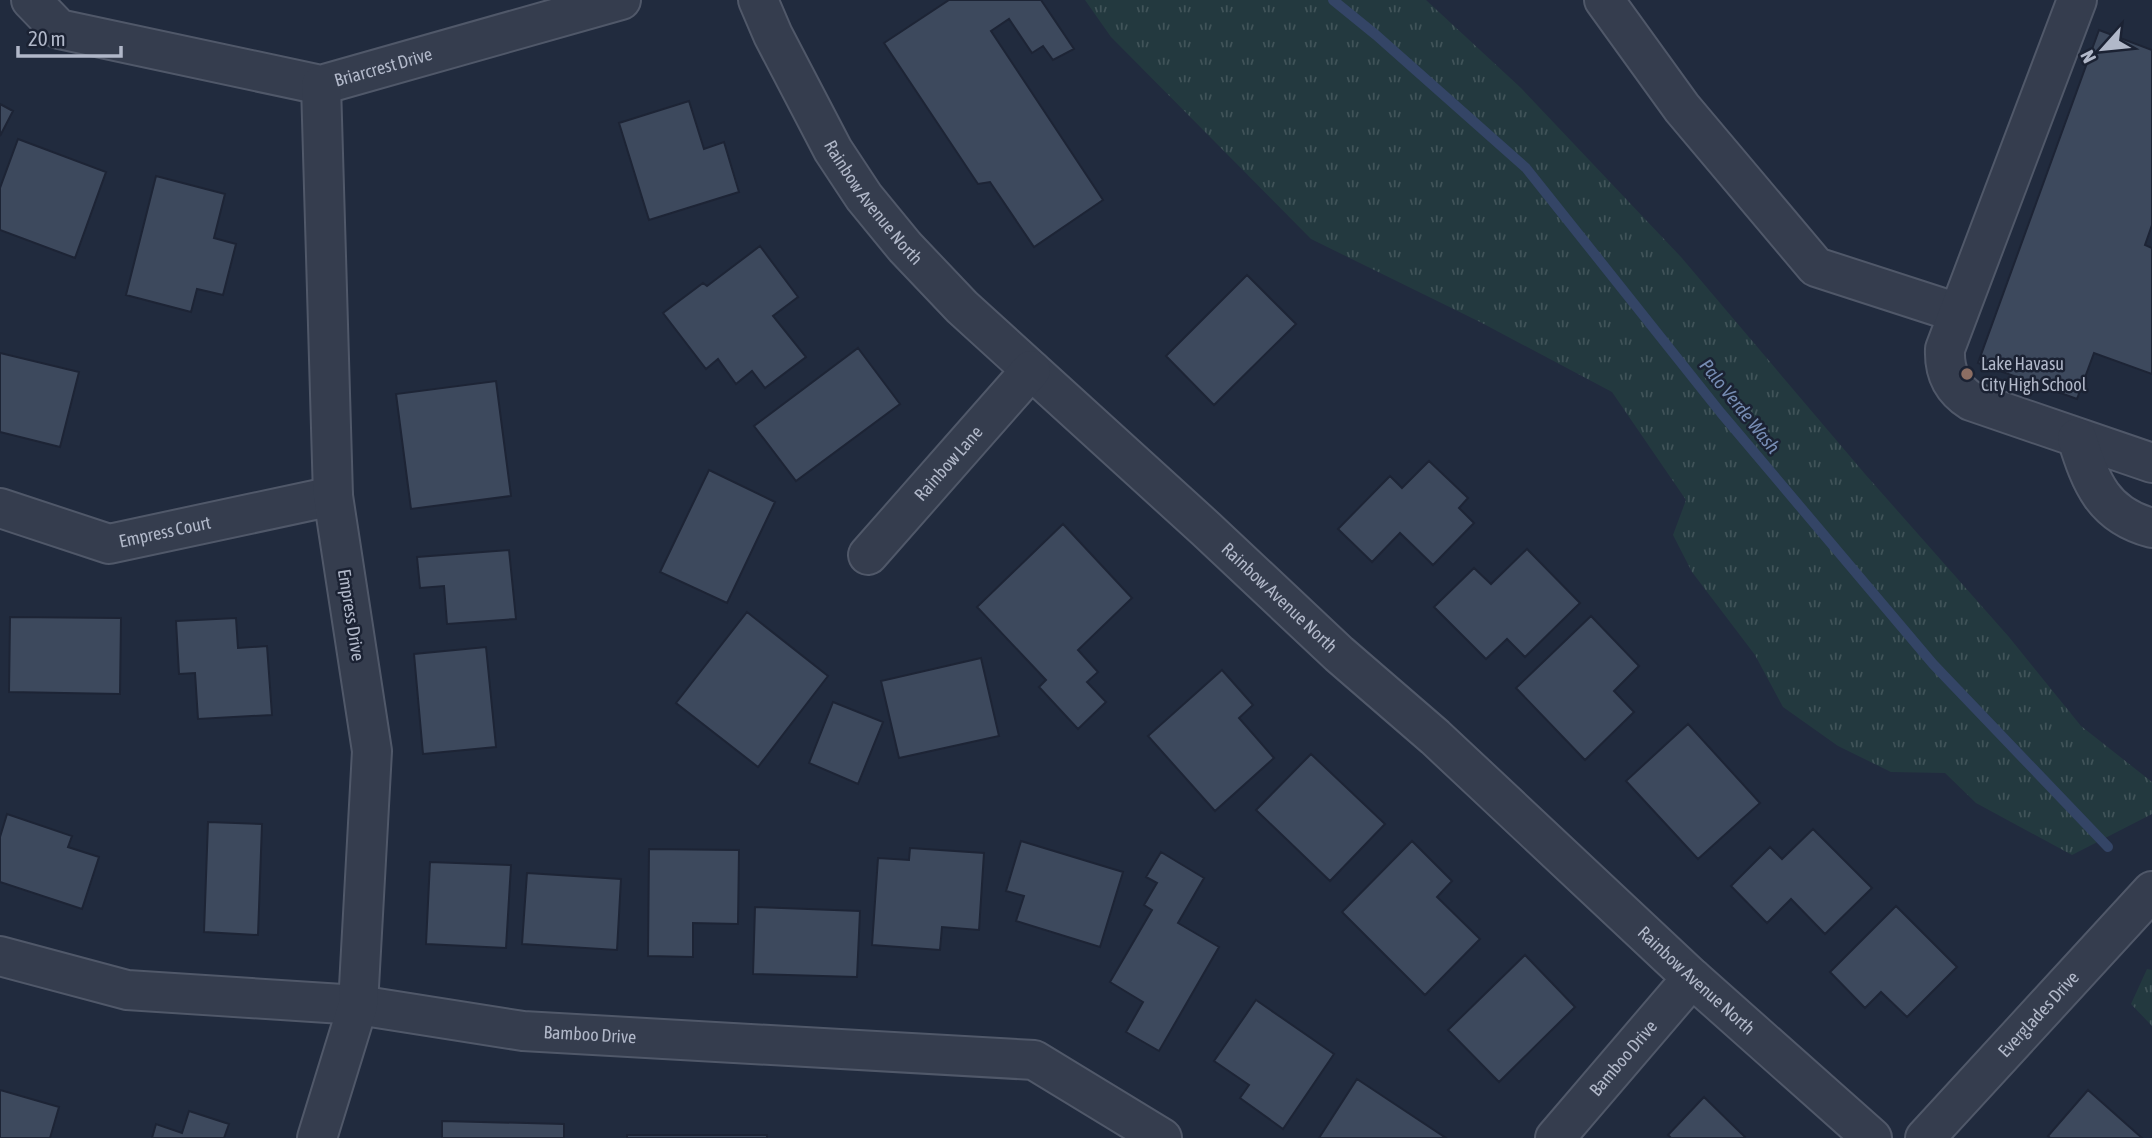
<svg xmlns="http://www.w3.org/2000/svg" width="2152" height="1138" font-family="'Asap Condensed',sans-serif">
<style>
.grass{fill:url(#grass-tufts)}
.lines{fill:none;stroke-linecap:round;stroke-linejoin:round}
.stream{stroke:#344566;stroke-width:10}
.building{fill:#3d495d;stroke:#1d2435;stroke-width:2}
.minor-casing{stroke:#505869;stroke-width:42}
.minor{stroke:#353d4e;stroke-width:38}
.education-dot{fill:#8d6e63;stroke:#1b2233;stroke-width:2.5}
.labels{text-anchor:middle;stroke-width:5;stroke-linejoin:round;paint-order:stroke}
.street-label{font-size:18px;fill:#b1b8c9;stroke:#1b2233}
.poi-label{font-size:18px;fill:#b1b8c9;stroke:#1b2233;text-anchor:start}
.water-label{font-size:19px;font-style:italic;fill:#768cb3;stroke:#1b2233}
</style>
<defs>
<pattern id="grass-tufts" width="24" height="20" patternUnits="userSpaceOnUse" patternTransform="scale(1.75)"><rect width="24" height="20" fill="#23393f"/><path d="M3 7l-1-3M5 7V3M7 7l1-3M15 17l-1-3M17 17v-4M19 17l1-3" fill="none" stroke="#415459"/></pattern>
</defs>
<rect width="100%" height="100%" fill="#212b3e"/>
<!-- grass -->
<path class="grass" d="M1085 0H1426L1521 88 1681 257 1865 474 2009 637 2081 726 2152 782V814L2072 855 1976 803 1945 773 1891 772 1838 746 1783 707 1755 655 1692 572 1673 535 1686 500 1612 392 1480 322 1311 239 1111 37Z
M2147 969 2152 970V1026L2131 1004Z"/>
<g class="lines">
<!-- stream -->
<path class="stream" d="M1333 0 1376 35 1526 168 1721 413 1933 664 2108 847"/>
</g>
<!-- building -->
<path class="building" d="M949 0H1041L1074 49 1053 60 1043 46 1032 53 1009 19 991 31 1103 200 1034 247 990 182 978 184 884 43Z
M2099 30 2152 50V225L2145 245 2152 248V374L2094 353 2077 399 1978 363Z
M689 101 704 149 724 142 739 192 649 220 619 123Z
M0 104 13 111 0 136Z
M18 139 106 172 75 258 0 230V188Z
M156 176 225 194 214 238 236 244 223 295 197 289 191 312 126 295Z
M760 246 798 297 773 316 806 357 765 388 752 371 736 384 718 359 706 369 663 313 703 283 707 286Z
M1247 275 1296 324 1214 405 1166 356Z
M858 348 900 404 796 481 754 426Z
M0 353 79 372 60 447 0 432Z
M496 381 511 496 411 509 396 394Z
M1429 461 1468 498 1459 508 1474 523 1433 565 1400 533 1372 562 1338 529 1390 476 1402 488Z
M709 470 775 502 727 603 660 572Z
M1063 524 1132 598 1078 650 1098 672 1087 682 1106 702 1078 729 1039 687 1046 680 977 607Z
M1527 549 1580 603 1525 657 1507 639 1486 659 1434 607 1474 568 1491 584Z
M509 550 516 619 447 624 444 586 420 588 417 557Z
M747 612 828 676 758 767 676 703Z
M1591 616 1639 666 1614 691 1634 712 1585 760 1516 688Z
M10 617 121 618 120 694 9 692Z
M236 618 238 648 267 646 272 715 198 719 195 673 179 674 176 621Z
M486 647 496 747 423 754 414 654Z
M981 658 999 736 899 758 881 681Z
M1222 670 1253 705 1239 718 1274 758 1215 811 1148 736Z
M833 702 883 722 858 784 809 763Z
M1688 724 1760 803 1698 859 1626 781Z
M1311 754 1385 824 1330 881 1256 810Z
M7 814 72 836 68 847 99 857 82 909 0 882V837Z
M208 822 262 824 258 935 204 932Z
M1813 829 1872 888 1825 934 1791 899 1767 923 1731 886 1770 847 1782 859Z
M1021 841 1123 872 1100 947 1016 921 1024 896 1006 891Z
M1412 841 1452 881 1437 897 1480 939 1425 995 1342 912Z
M910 848 984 853 979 930 942 927 940 950 872 945 878 858 909 860Z
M649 849 739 850 738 924 693 923V957L648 956Z
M1161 852 1204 878 1178 923 1219 947 1159 1051 1126 1032 1143 1002 1110 982 1152 910 1144 905 1157 883 1146 877Z
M430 862 511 865 506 948 426 944Z
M527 873 621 879 617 950 522 944Z
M1896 906 1957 967 1907 1017 1881 992 1865 1008 1830 972Z
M755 907 860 911 857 977 753 974Z
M1525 955 1575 1007 1499 1082 1448 1030Z
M1256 1000 1334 1054 1283 1129 1240 1098 1249 1085 1214 1061Z
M1357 1079 1446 1138H1319Z
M0 1090 59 1107 50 1138H0Z
M2088 1090 2142 1138H2050L2048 1136Z
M1704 1097 1745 1137 1744 1138H1671L1668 1135Z
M189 1111 229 1124 224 1138H152L156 1124 182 1133Z
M442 1121 564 1124V1138H442Z
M627 1135H767V1138H627Z"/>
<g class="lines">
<!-- minor casing -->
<g class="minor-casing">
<g id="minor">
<path id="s1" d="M31 0 59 29 321 85 621 0"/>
<path id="s2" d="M758 0 773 35 833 150 864 197 905 247 962 307 1206 529 1339 654 1435 737 1692 978 1872 1138"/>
<path d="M1604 0 1682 108 1816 267 1958 313"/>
<path d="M2077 0 1945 349C1944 372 1952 389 1971 401L2152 463"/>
<path d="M2077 438C2091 483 2103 515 2152 528"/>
<path id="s3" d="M0 508 109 544 333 496"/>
<path id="s4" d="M868 555 1031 370"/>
<path id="s5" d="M0 956 127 990 358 1005 523 1031 1034 1060 1162 1138"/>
<path d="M317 1138 358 1005 372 751 333 496 321 85"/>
<path id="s6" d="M1555 1138 1692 978"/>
<path id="s7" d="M1925 1138 2152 891"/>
</g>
</g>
<!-- minor -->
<use href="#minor" class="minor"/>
</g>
<!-- markers -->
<circle class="education-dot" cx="1967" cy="374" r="7"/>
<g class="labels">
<!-- street labels -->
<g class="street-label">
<text dy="6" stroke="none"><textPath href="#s1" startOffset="373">Briarcrest Drive</textPath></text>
<text dy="6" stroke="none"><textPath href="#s2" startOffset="234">Rainbow Avenue North</textPath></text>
<text dy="6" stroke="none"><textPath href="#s4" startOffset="122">Rainbow Lane</textPath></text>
<text dy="6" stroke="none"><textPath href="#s3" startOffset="172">Empress Court</textPath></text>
<text dy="6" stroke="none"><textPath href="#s2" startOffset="802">Rainbow Avenue North</textPath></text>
<text transform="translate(351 615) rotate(81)" y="6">Empress Drive</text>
<text dy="6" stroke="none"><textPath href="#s2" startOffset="1368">Rainbow Avenue North</textPath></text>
<text dy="6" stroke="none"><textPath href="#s7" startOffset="168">Everglades Drive</textPath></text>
<text dy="6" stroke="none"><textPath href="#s5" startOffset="597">Bamboo Drive</textPath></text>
<text dy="6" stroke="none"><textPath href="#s6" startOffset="105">Bamboo Drive</textPath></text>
</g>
<!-- poi labels -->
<g class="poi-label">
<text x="1981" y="370">Lake Havasu<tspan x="1981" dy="21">City High School</tspan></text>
</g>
<!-- water labels -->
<g class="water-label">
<text transform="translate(1740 406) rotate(51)" y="7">Palo Verde Wash</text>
</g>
</g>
<!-- north arrow -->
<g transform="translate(2103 49) rotate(243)" stroke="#1b2233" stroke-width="5" paint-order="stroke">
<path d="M0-5L12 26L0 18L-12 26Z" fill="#b1b8c9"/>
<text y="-10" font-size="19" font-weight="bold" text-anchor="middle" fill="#b1b8c9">N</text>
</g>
<!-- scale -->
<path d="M18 46v10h103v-10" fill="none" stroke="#b1b8c9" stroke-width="3.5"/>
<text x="28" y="46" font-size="21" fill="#b1b8c9" stroke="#1b2233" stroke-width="5" paint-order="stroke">20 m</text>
</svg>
